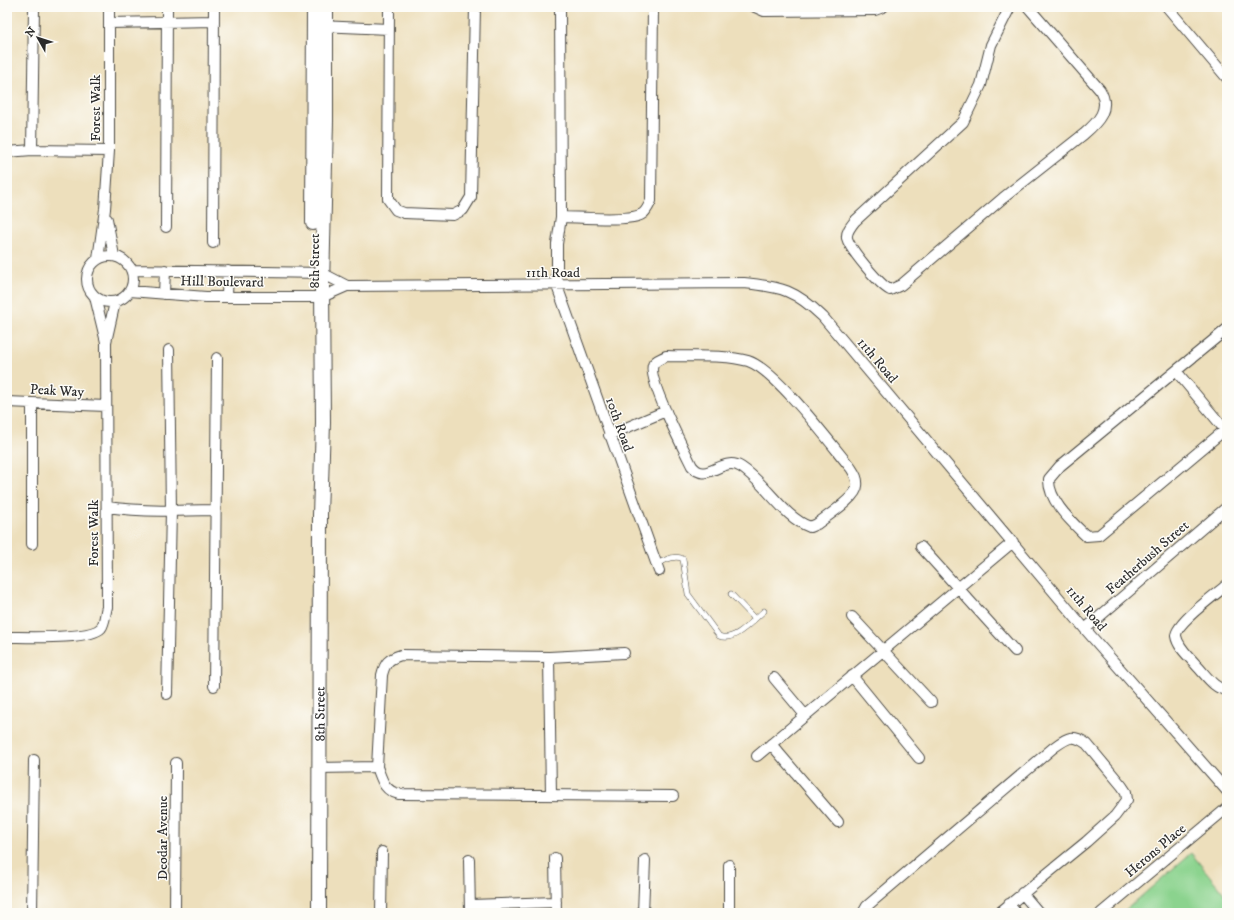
<svg xmlns="http://www.w3.org/2000/svg" width="1234" height="920" font-family="'IM FELL DW Pica',serif">
<style>
.green{fill:#8bd38e;stroke:#5b7f5c}
.lines{fill:none;stroke-linecap:round;stroke-linejoin:round}
.lane-casing{stroke:#484641;stroke-width:6}
.street-casing{stroke:#484641;stroke-width:12}
.secondary-casing{stroke:#484641;stroke-width:16}
.lane{stroke:#fff;stroke-width:5}
.street{stroke:#fff;stroke-width:10}
.secondary{stroke:#fff;stroke-width:14}
.labels{text-anchor:middle;stroke-width:3;stroke-linejoin:round;paint-order:stroke}
.street-label{font-size:14px;fill:#2b2b2b;stroke:#fdfcf7}
</style>
<rect width="100%" height="100%" fill="#fdfcf7"/>
<filter id="ink" filterUnits="userSpaceOnUse"><feTurbulence type="fractalNoise" baseFrequency=".025" numOctaves="2"/><feDisplacementMap in="SourceGraphic" scale="8" xChannelSelector="R" yChannelSelector="G"/><feConvolveMatrix kernelMatrix="1 2 1 2 8 2 1 2 1" color-interpolation-filters="sRGB"/></filter>
<filter id="wash" filterUnits="userSpaceOnUse"><feTurbulence type="fractalNoise" baseFrequency=".012" numOctaves="4" result="noise"/><feDisplacementMap in="SourceGraphic" scale="16" xChannelSelector="R" yChannelSelector="G"/><feGaussianBlur stdDeviation="0.9" result="paint"/><feColorMatrix in="noise" values="0 0 0 0 0 0 0 0 0 0 0 0 0 0 0 0 0 1.4 0 .05"/><feComposite in="paint" operator="in"/></filter>
<g filter="url(#wash)">
<rect width="100%" height="100%" fill="#eddfbc"/>
<!-- green -->
<path class="green" d="M1191 853 1227 897V913H1122Z"/>
</g>
<g filter="url(#ink)">
<g class="lines">
<!-- lane casing -->
<g class="lane-casing">
<path id="lane" d="M656 564C664 561 674 554 683 559L688 594 719 636C734 643 753 620 764 611
M731 594 755 619"/>
</g>
<!-- street casing -->
<g class="street-casing">
<path id="street" d="M389 7 388 199 396 210 404 213 453 215 463 210 471 197 475 7
M560 7 561 217 557 244V286L659 571
M755 7 764 11 875 10 883 7
M1010 7 991 45 981 85 963 122 855 221C851 226 846 232 847 238 850 250 880 285 890 290L901 285 1003 198 1084 134C1098 122 1111 109 1100 90L1028 7
M1167 7 1227 78
M109 23 214 21
M319 26 389 29
M32 150 34 7
M7 152 32 150 109 151
M561 217C577 217 630 222 642 214 646 212 649 205 651 201L653 7
M107 219 114 256
M166 227 167 7
M213 243 214 7
M87 279a23 23 0 1 1 46 0a23 23 0 1 1-46 0Z
M98 259 105 209 109 151V7
M131 270 322 273 347 286
M130 291 206 297H322L347 286 744 283C782 287 795 290 823 317L1085 629 1227 791
M164 294 165 270
M227 296 228 271
M95 297 106 342
M1227 329 1060 466 1049 479C1048 501 1072 522 1086 536L1099 535 1227 428
M666 356C691 357 724 354 748 361 775 369 831 444 851 468 855 474 858 479 857 486 857 497 827 516 817 524L810 527C783 517 766 483 741 467 722 455 707 485 692 466 684 450 647 378 653 365 655 360 661 359 666 356Z
M1176 371 1227 432
M7 402 106 406
M609 435 666 411
M107 507C143 512 179 511 215 510
M32 544V404
M921 547 1015 651
M1227 585C1217 593 1175 624 1176 636 1178 648 1190 657 1197 666 1206 675 1214 689 1227 690
M852 617 931 702
M1085 629 1227 507
M7 637C26 637 90 640 101 628 105 623 105 613 107 607L106 342 115 302
M624 653 549 657 401 655C388 659 385 663 382 675L377 767C382 780 384 791 399 794L673 796
M549 657 551 795
M852 676 919 758
M774 678 805 715
M214 686 217 358
M167 694 171 511 169 350
M771 744 838 822
M757 756 1013 542
M318 768 377 767
M555 858 556 913
M469 860 470 913
M1022 893 1039 913
M1009 904 1016 913
M471 905 556 902
M32 913 34 760
M175 913 176 763
M381 913 382 852
M643 913 645 860
M729 913V865
M863 913 867 906 1053 748C1067 738 1072 733 1087 744L1122 786 1126 792 1127 800 1115 816 1086 842 999 913
M1101 913 1227 808"/>
</g>
<!-- secondary casing -->
<g class="secondary-casing">
<g id="secondary">
<path d="M313 223 314 7"/>
<path id="s1" d="M319 913 320 515 323 423 322 285 326 121V7"/>
</g>
</g>
<!-- lane -->
<use href="#lane" class="lane"/>
<!-- street -->
<use href="#street" class="street"/>
<!-- secondary -->
<use href="#secondary" class="secondary"/>
</g>
</g>
<g class="labels">
<!-- street labels -->
<g class="street-label">
<text transform="translate(95 108) rotate(-90)" y="5">Forest Walk</text>
<text transform="translate(314 261) rotate(-90)" y="5">8th Street</text>
<text x="553" y="277">11th Road</text>
<text transform="translate(222 281) rotate(1)" y="5">Hill Boulevard</text>
<text transform="translate(878 360) rotate(50)" y="5">11th Road</text>
<text transform="translate(57 390) rotate(3)" y="5">Peak Way</text>
<text transform="translate(620 424) rotate(70)" y="5">10th Road</text>
<text transform="translate(93 533) rotate(-90)" y="5">Forest Walk</text>
<text transform="translate(1147 557) rotate(-41)" y="5">Featherbush Street</text>
<text transform="translate(1087 608) rotate(50)" y="5">11th Road</text>
<text dy="5" stroke="none"><textPath href="#s1" startOffset="199">8th Street</textPath></text>
<text transform="translate(162 838) rotate(-90)" y="5">Deodar Avenue</text>
<text transform="translate(1155 850) rotate(-40)" y="5">Herons Place</text>
</g>
</g>
<!-- margin -->
<rect width="1234" height="920" fill="none" stroke="#fdfcf7" stroke-width="24"/>
<!-- north arrow -->
<g transform="translate(38 38) rotate(309)" stroke="#fdfcf7" stroke-width="3" paint-order="stroke">
<path d="M0-3L7 15L0 10L-7 15Z" fill="#2b2b2b"/>
<text y="-6" font-size="11" font-weight="bold" text-anchor="middle" fill="#2b2b2b">N</text>
</g>
</svg>
